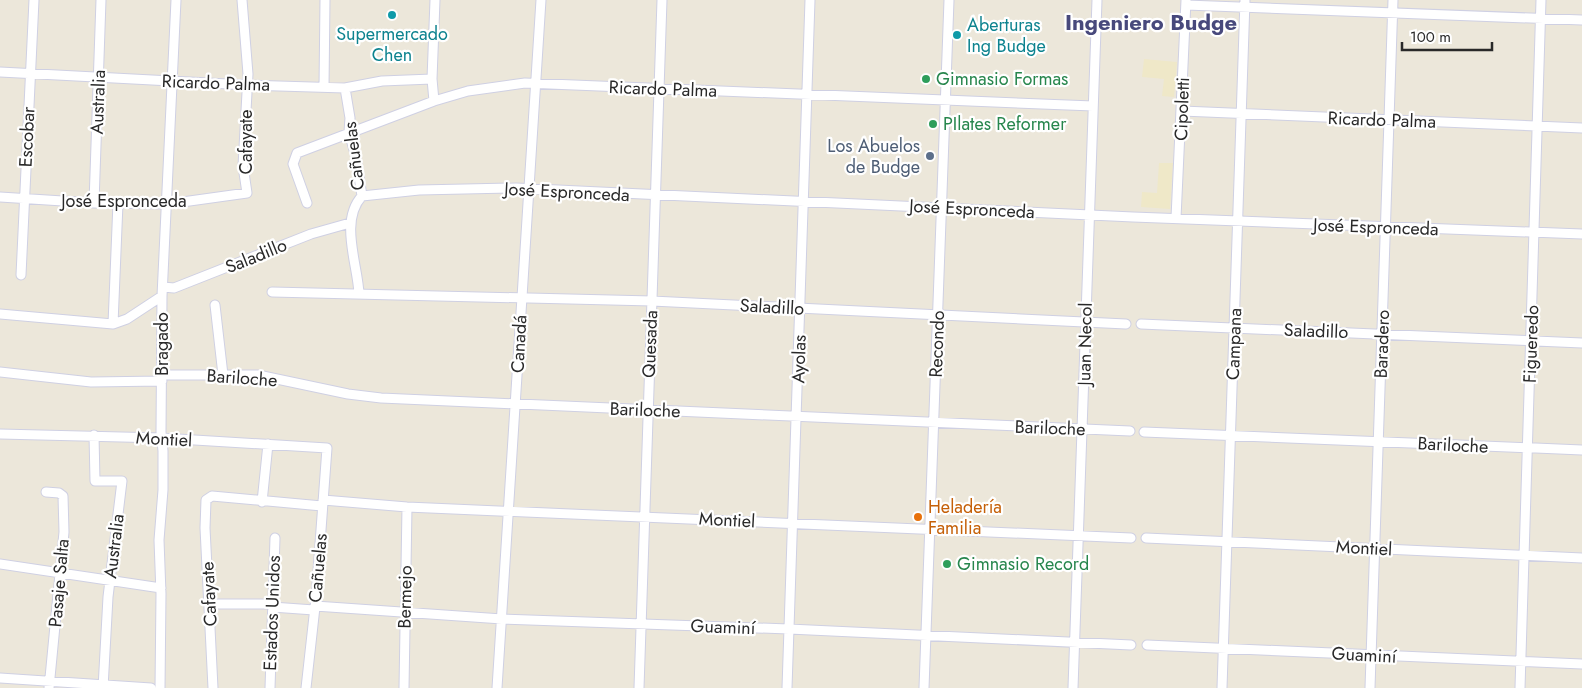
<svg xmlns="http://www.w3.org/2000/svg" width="1582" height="688" font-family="Jost,sans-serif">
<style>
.education{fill:#efe8c8}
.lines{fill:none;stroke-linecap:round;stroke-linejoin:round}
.minor-casing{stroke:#cfd0e3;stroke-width:11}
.minor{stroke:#fff;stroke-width:9}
.culture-dot{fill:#0f9aa8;stroke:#fff;stroke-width:2}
.leisure-dot{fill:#2e9e5b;stroke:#fff;stroke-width:2}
.service-dot{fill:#5c6f8a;stroke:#fff;stroke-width:2}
.food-dot{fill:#e8710a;stroke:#fff;stroke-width:2}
.labels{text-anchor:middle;stroke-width:4.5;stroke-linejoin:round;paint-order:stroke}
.culture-label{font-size:18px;fill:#0d838f;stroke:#fff;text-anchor:start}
.leisure-label{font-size:18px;fill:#27864d;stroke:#fff;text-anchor:start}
.street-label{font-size:18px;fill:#292929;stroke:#fff}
.service-label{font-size:18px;fill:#4e5e75;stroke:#fff;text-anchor:end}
.food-label{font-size:18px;fill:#c56008;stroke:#fff;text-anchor:start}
.district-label{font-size:22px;font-weight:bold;fill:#48497c;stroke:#fff}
</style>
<rect width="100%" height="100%" fill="#ece7da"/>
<!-- education -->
<path class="education" d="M1144 59 1177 62 1174 97 1162 96 1164 79 1142 77Z
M1159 163H1173L1170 209 1141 207 1142 192 1157 193Z"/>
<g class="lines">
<!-- minor casing -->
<g class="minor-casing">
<path id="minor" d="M1186 5 1582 20
M0 72 247 85 345 88 382 81 432 79
M324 87 325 0
M345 88 350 118 349 132 356 157 362 196C339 221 358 265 359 294
M434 101 432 79 435 0
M1182 111 1582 128
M362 196 419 190 516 188 1133 217 1582 234
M0 197 94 203 168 204 247 193 243 166 248 74 242 0
M94 203 101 0
M307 203 293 164 297 153 434 101 468 91 525 83 1093 106
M1176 218 1186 0
M21 275 34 0
M163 287 174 288 311 234 350 223
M272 292 652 301 1126 324
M215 305 223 375
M0 314 113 324 127 319 162 296
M113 324 118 203
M1141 324 1582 343
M0 372 91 382 162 381
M162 375H258L348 394 381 398 1130 431
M1144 432 1582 450
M0 434 162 438 327 448 316 598 306 688
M94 435 95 481H122L108 597 103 688
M46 492 59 493 63 496 64 532 49 688
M323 500 407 507 1131 538
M262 502 268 444
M1146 538 1582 558
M0 564 161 588
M210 604H272
M315 606 502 619 789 629 1131 645
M272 607 314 610
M1147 645 1582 664
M0 678 151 688
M160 688 161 594 159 540 163 490V451L161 432 162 296 176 0
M213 688 205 528 206 500 212 496 322 506
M270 688 275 538
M404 688 407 507
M497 688 541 0
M639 688 662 0
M787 688 810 0
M924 688 949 0
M1073 688 1097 0
M1222 688 1245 0
M1370 688 1393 0
M1520 688 1541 0"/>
</g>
<!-- minor -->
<use href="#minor" class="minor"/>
</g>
<!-- markers -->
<g class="culture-dot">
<circle cx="392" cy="15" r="5"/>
<circle cx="957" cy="35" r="5"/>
</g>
<g class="leisure-dot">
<circle cx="926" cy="79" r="5"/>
<circle cx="933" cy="124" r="5"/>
<circle cx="947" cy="564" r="5"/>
</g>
<circle class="service-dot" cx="930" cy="156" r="5"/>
<circle class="food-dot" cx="918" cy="517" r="5"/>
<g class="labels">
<!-- culture labels -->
<g class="culture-label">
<text x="967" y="31">Aberturas<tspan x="967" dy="21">Ing Budge</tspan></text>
<text x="392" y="40" text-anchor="middle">Supermercado<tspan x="392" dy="21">Chen</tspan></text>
</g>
<!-- leisure labels -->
<g class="leisure-label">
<text x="936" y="85">Gimnasio Formas</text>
<text x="943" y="130">PIlates Reformer</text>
<text x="957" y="570">Gimnasio Record</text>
</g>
<!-- street labels -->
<g class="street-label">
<text transform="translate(216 83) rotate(2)" y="6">Ricardo Palma</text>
<text transform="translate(663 89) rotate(2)" y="6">Ricardo Palma</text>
<text transform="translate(98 102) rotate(-88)" y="6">Australia</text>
<text transform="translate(1182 109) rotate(-88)" y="6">Cipoletti</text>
<text transform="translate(1382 120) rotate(2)" y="6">Ricardo Palma</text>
<text transform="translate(27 137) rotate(-87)" y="6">Escobar</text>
<text transform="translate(246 142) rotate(-90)" y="6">Cafayate</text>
<text transform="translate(354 156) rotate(-97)" y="6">Cañuelas</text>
<text transform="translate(567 192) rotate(3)" y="6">José Espronceda</text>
<text x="124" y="207">José Espronceda</text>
<text transform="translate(972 209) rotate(3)" y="6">José Espronceda</text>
<text transform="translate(1376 227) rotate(2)" y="6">José Espronceda</text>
<text transform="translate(256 256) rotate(-22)" y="6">Saladillo</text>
<text transform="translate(772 307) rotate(3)" y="6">Saladillo</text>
<text transform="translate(1316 331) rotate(2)" y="6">Saladillo</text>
<text transform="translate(162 344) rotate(-90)" y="6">Bragado</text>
<text transform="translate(519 344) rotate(-87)" y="6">Canadá</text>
<text transform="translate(650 344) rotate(-88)" y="6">Quesada</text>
<text transform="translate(937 344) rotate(-88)" y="6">Recondo</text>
<text transform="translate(1085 344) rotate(-89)" y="6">Juan Necol</text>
<text transform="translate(1234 344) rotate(-88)" y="6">Campana</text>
<text transform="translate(1382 344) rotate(-88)" y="6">Baradero</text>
<text transform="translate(1531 344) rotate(-88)" y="6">Figueredo</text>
<text transform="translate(799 359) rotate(-88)" y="6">Ayolas</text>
<text transform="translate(242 378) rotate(4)" y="6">Bariloche</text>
<text transform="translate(645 410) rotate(2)" y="6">Bariloche</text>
<text transform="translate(1050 428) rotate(2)" y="6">Bariloche</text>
<text transform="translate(164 439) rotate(3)" y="6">Montiel</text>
<text transform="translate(1453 445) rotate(3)" y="6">Bariloche</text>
<text transform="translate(727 520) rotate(3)" y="6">Montiel</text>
<text transform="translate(114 546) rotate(-83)" y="6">Australia</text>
<text transform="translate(1364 548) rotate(3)" y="6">Montiel</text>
<text transform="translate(318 568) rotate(-85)" y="6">Cañuelas</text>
<text transform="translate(59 583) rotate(-85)" y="6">Pasaje Salta</text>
<text transform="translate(209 594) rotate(-93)" y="6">Cafayate</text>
<text transform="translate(405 597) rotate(-89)" y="6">Bermejo</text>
<text transform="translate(272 613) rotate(-88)" y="6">Estados Unidos</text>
<text transform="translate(723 627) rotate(2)" y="6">Guaminí</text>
<text transform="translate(1364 655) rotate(3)" y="6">Guaminí</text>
</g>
<!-- service labels -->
<g class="service-label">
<text x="920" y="152">Los Abuelos<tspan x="920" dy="21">de Budge</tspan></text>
</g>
<!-- food labels -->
<g class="food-label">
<text x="928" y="513">Heladería<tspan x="928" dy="21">Familia</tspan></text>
</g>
<!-- district labels -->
<g class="district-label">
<text x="1151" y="30">Ingeniero Budge</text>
</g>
</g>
<!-- scale -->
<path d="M1402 42v8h90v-8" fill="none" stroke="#292929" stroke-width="2.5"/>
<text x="1410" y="42" font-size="15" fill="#292929" stroke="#ffffff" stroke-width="4" paint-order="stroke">100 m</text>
</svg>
